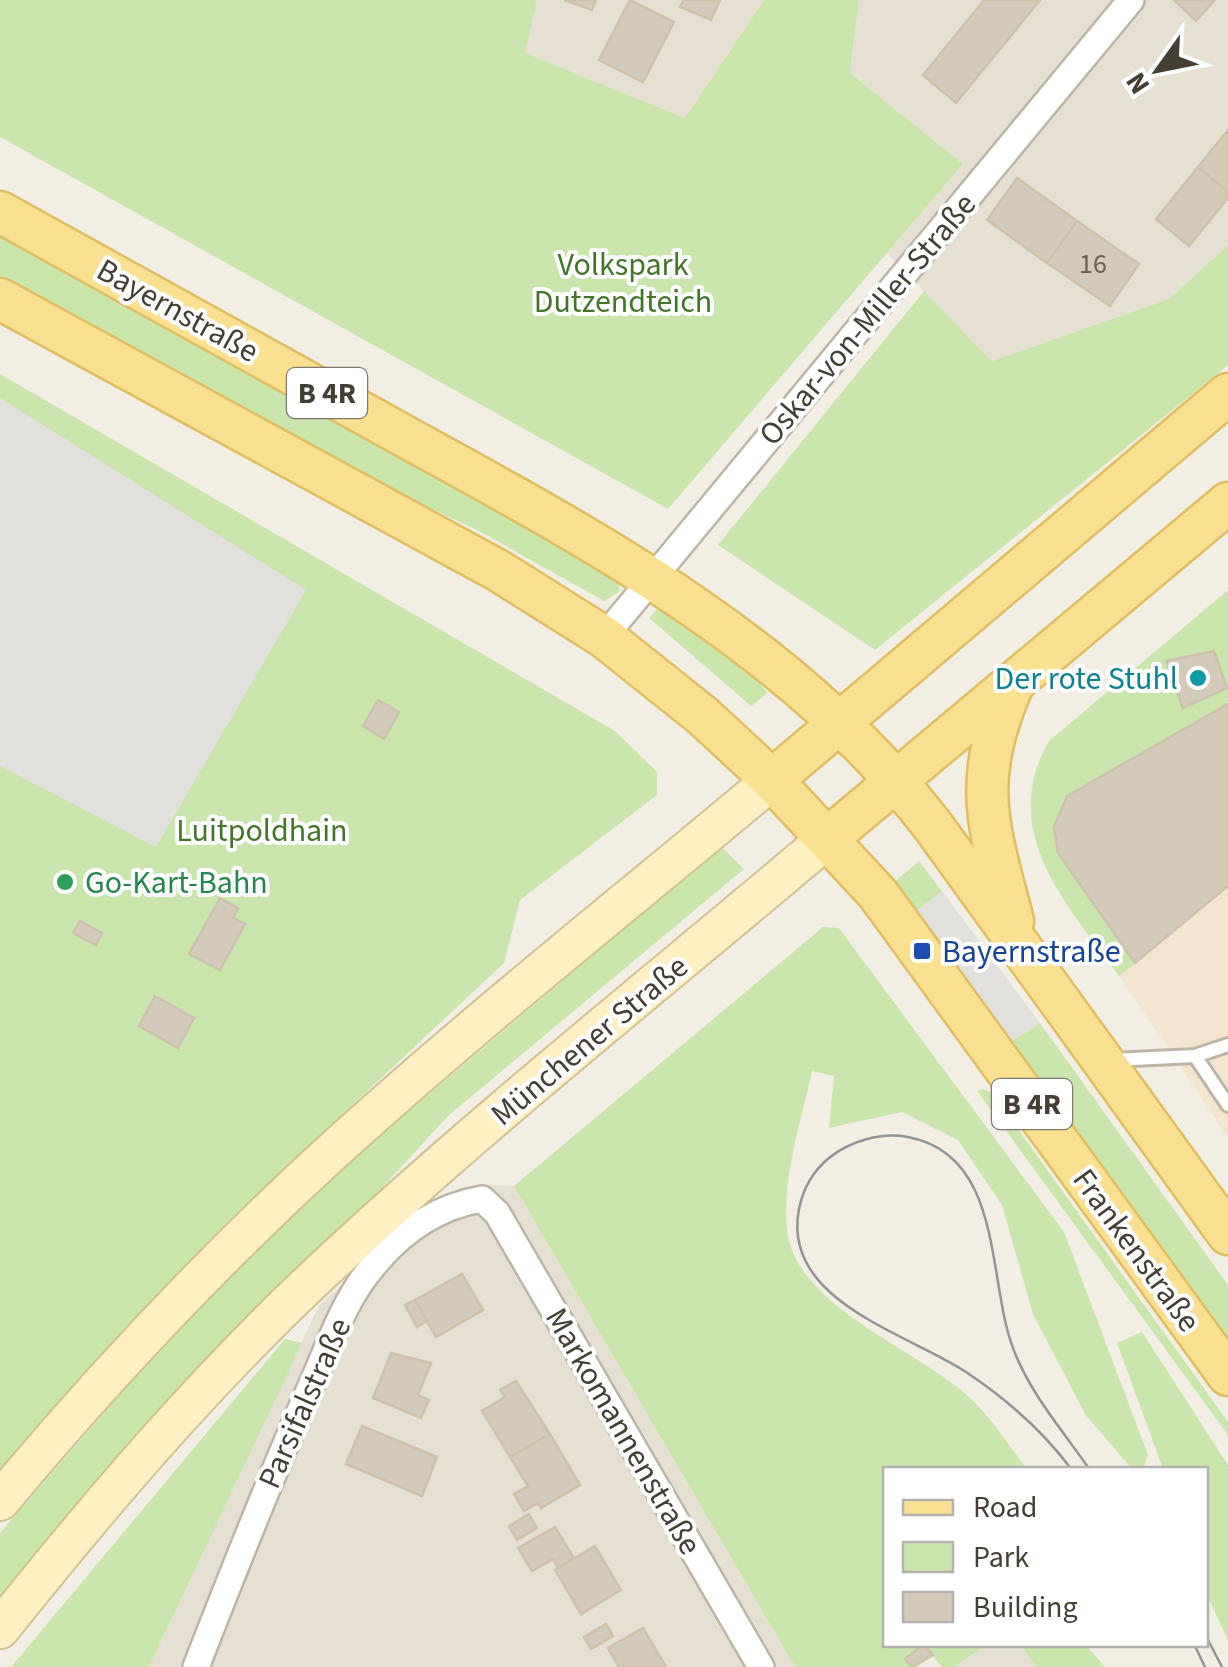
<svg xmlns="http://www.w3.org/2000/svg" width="1228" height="1667" font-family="'Source Sans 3',sans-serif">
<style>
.residential{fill:#e6e0d2}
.commercial{fill:#f4e5cf}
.green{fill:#cbe6ad}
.parking{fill:#e2e0dc}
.building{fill:#d3caba;stroke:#cec2ad;stroke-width:2.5}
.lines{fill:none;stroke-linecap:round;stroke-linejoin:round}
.lane-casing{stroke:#bdb6a7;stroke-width:18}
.street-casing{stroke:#bdb6a7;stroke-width:30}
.secondary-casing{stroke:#d1c294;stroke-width:42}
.primary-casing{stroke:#e1bd63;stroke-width:45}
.lane{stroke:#fff;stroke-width:12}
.street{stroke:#fff;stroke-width:25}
.secondary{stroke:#fef0c2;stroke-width:38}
.primary{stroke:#fce092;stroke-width:40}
.tram{stroke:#949494;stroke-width:2.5}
.culture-dot{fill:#0f9aa8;stroke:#fff;stroke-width:4}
.leisure-dot{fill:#2e9e5b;stroke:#fff;stroke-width:4}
.transit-dot{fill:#1a4fb4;stroke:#fff;stroke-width:4}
.labels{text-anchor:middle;stroke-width:8;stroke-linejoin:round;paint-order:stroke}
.number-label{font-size:28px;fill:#686156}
.shield{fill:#fff;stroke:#7c7871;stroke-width:2.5}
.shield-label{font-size:30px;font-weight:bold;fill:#443e34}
.park-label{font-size:32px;fill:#447429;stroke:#fff}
.street-label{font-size:32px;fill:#443e34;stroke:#fff}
.culture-label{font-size:32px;fill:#0d838f;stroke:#fff;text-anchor:end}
.leisure-label{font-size:32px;fill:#27864d;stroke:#fff;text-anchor:start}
.transit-label{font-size:32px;fill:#164399;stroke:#fff;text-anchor:start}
</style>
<rect width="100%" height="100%" fill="#f2eee4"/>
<!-- residential -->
<path class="residential" d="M537 0H764L685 118 524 53Z
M859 0H1228V245L1169 299 992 361 887 253 963 164 850 73Z
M491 1185 514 1186 795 1667H149L319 1305 435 1205 466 1187Z
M986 1644 1021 1645 1036 1667H954Z"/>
<!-- commercial -->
<path class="commercial" d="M1228 704V1138L1119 976 1134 963 1058 853 1054 827 1067 796Z"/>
<!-- green -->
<path class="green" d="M0 0H537L525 53 685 118 764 0H859L850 73 963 164 668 509 0 137Z
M0 232 619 577V592L604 601 595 596 481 532 371 480 0 281Z
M1228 245V365L875 650 718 545 924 291 992 361 1169 299Z
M0 374 615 731 657 772V795L520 900 504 963 237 1213 126 1327 0 1471Z
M1228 590V704L1068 796 1054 827 1058 853 1135 963 1119 976C1067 904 997 832 1049 741Z
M659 607H668L755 675 767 693 751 706 649 618Z
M721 847 744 869 448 1116 0 1604V1533L155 1354 265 1242 378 1137Z
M919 861 942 891 915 912 894 882Z
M823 927 839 928 1064 1232 1148 1455 1143 1469H1132L1085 1414 1033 1314 1002 1205 958 1140 902 1112 829 1128 834 1076 812 1071C801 1122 782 1178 787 1230 796 1307 916 1348 969 1397 991 1417 1009 1446 1027 1469L886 1470V1644L986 1645 954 1667H942L933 1656 917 1667H795L514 1186Z
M1040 1023 1228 1285V1347L1010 1042Z
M983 1089 992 1093 1228 1422V1435L977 1091Z
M1142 1332 1228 1465V1640L1206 1593V1470L1163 1469 1117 1343Z
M285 1339 302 1343 149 1667H11Z
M1021 1645H1086L1105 1667H1036Z"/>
<!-- parking -->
<path class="parking" d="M0 398 306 590 156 847 0 766Z
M942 891 1040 1023 1010 1042 915 912Z"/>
<!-- building -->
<path class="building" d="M564 0H596L592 10Z
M630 0 674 22 643 82 599 60Z
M684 0H720L711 20 680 7Z
M984 0H1040L956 103 923 75Z
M1174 0H1215L1196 21Z
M1228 130V192L1198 167Z
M1198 167 1228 192V198L1189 246 1156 219Z
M1017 178 1077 221 1047 263 987 220Z
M1077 221 1139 264 1110 306 1047 263Z
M1214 651 1227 688 1183 708 1166 661Z
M378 700 399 712 384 739 363 726Z
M1228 704V886L1135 963 1058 853 1054 827 1067 796Z
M220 898 238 908 233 918 245 924 220 970 189 954Z
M80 921 102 933 96 945 73 933Z
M155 996 194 1018 178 1048 139 1026Z
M462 1274 483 1310 436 1337 415 1300Z
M415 1300 427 1321 417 1327 405 1305Z
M391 1353 431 1363 418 1395 429 1400 421 1418 373 1398Z
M516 1381 550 1434 510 1457 482 1411 505 1397 500 1390Z
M362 1426 437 1457 422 1496 346 1464Z
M550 1434 580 1485 541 1508 538 1503 524 1511 514 1494 528 1486 510 1457Z
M529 1514 537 1528 517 1540 509 1526Z
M555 1527 574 1558 558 1568 553 1559 532 1571 518 1548Z
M595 1546 621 1590 581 1614 555 1570Z
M606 1624 613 1636 591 1649 584 1637Z
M643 1628 666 1667H619L608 1648Z
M924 1644 933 1655 911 1667 905 1659Z"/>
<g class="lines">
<!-- lane casing -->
<g class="lane-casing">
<path id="lane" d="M1195 1056 1228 1105
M1112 1060 1195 1056 1228 1045"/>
</g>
<!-- street casing -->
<g class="street-casing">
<path id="street" d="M604 637 1131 0
M196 1667C233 1572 270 1478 311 1386 330 1344 344 1299 374 1265 402 1231 439 1206 482 1199L497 1213 761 1667"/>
</g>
<!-- secondary casing -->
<g class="secondary-casing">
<path id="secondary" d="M0 1501C101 1380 207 1267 322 1161 467 1028 622 906 772 780
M0 1629C99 1505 202 1384 318 1275 481 1122 657 983 828 838"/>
</g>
<!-- primary casing -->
<g class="primary-casing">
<path id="primary" d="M0 212C135 287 271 362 406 437 599 543 796 648 933 826L1228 1234
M0 299 499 571 604 637 703 716 772 780 878 894 1228 1375
M1012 687C971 784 988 824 1013 921
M772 780 1228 394
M828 838 1228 503"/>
</g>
<!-- lane -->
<use href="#lane" class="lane"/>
<!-- street -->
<use href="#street" class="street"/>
<!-- secondary -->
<use href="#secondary" class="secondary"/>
<!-- primary -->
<use href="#primary" class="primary"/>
<!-- tram -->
<path class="tram" d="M1072 1470C1043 1431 1005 1398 966 1372 907 1333 781 1301 799 1209 803 1189 813 1171 829 1158 850 1141 881 1132 908 1137 1004 1155 987 1280 1013 1348 1029 1392 1063 1431 1090 1470
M1206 1636 1222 1667
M1194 1644 1205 1667"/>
</g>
<!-- markers -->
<circle class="culture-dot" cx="1198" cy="678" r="10"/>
<circle class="leisure-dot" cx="65" cy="882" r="10"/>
<rect class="transit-dot" x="912" y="941" width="20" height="20" rx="5"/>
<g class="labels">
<!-- number labels -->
<g class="number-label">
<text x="1093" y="273">16</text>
</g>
<!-- shield labels -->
<g class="shield">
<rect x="287" y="368" width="80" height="50" rx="8"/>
<rect x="992" y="1079" width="80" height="50" rx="8"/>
</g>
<g class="shield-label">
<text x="327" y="403">B 4R</text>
<text x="1032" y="1114">B 4R</text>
</g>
<!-- park labels -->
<g class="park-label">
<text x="623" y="275">Volkspark<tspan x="623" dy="37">Dutzendteich</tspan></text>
<text x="262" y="841">Luitpoldhain</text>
</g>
<!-- street labels -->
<g class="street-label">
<text transform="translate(178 310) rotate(29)" y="11">Bayernstraße</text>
<text transform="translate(867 319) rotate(-50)" y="11">Oskar-von-Miller-Straße</text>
<text transform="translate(589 1040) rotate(-40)" y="11">Münchener Straße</text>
<text transform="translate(1137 1250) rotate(54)" y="11">Frankenstraße</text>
<text transform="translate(304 1403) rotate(-66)" y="11">Parsifalstraße</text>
<text transform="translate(624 1431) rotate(60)" y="11">Markomannenstraße</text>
</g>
<!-- culture labels -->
<g class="culture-label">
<text x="1178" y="689">Der rote Stuhl</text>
</g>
<!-- leisure labels -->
<g class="leisure-label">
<text x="85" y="893">Go-Kart-Bahn</text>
</g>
<!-- transit labels -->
<g class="transit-label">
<text x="942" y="962">Bayernstraße</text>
</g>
</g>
<!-- legend -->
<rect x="883" y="1467" width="325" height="180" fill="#ffffff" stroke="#b4b2ae" stroke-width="2.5"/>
<rect x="903" y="1500" width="50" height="15" fill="#fce092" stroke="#b4b2ae" stroke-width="2.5"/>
<text x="973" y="1517" font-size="30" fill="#443e34">Road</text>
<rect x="903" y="1542" width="50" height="30" fill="#cbe6ad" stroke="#b4b2ae" stroke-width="2.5"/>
<text x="973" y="1567" font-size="30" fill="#443e34">Park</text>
<rect x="903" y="1592" width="50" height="30" fill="#d3caba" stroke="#b4b2ae" stroke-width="2.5"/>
<text x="973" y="1617" font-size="30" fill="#443e34">Building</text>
<!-- north arrow -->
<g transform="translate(1158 70) rotate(237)" stroke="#ffffff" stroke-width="8" paint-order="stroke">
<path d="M0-8L18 38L0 25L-18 38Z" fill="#443e34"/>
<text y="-15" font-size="28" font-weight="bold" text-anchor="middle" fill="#443e34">N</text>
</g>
</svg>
